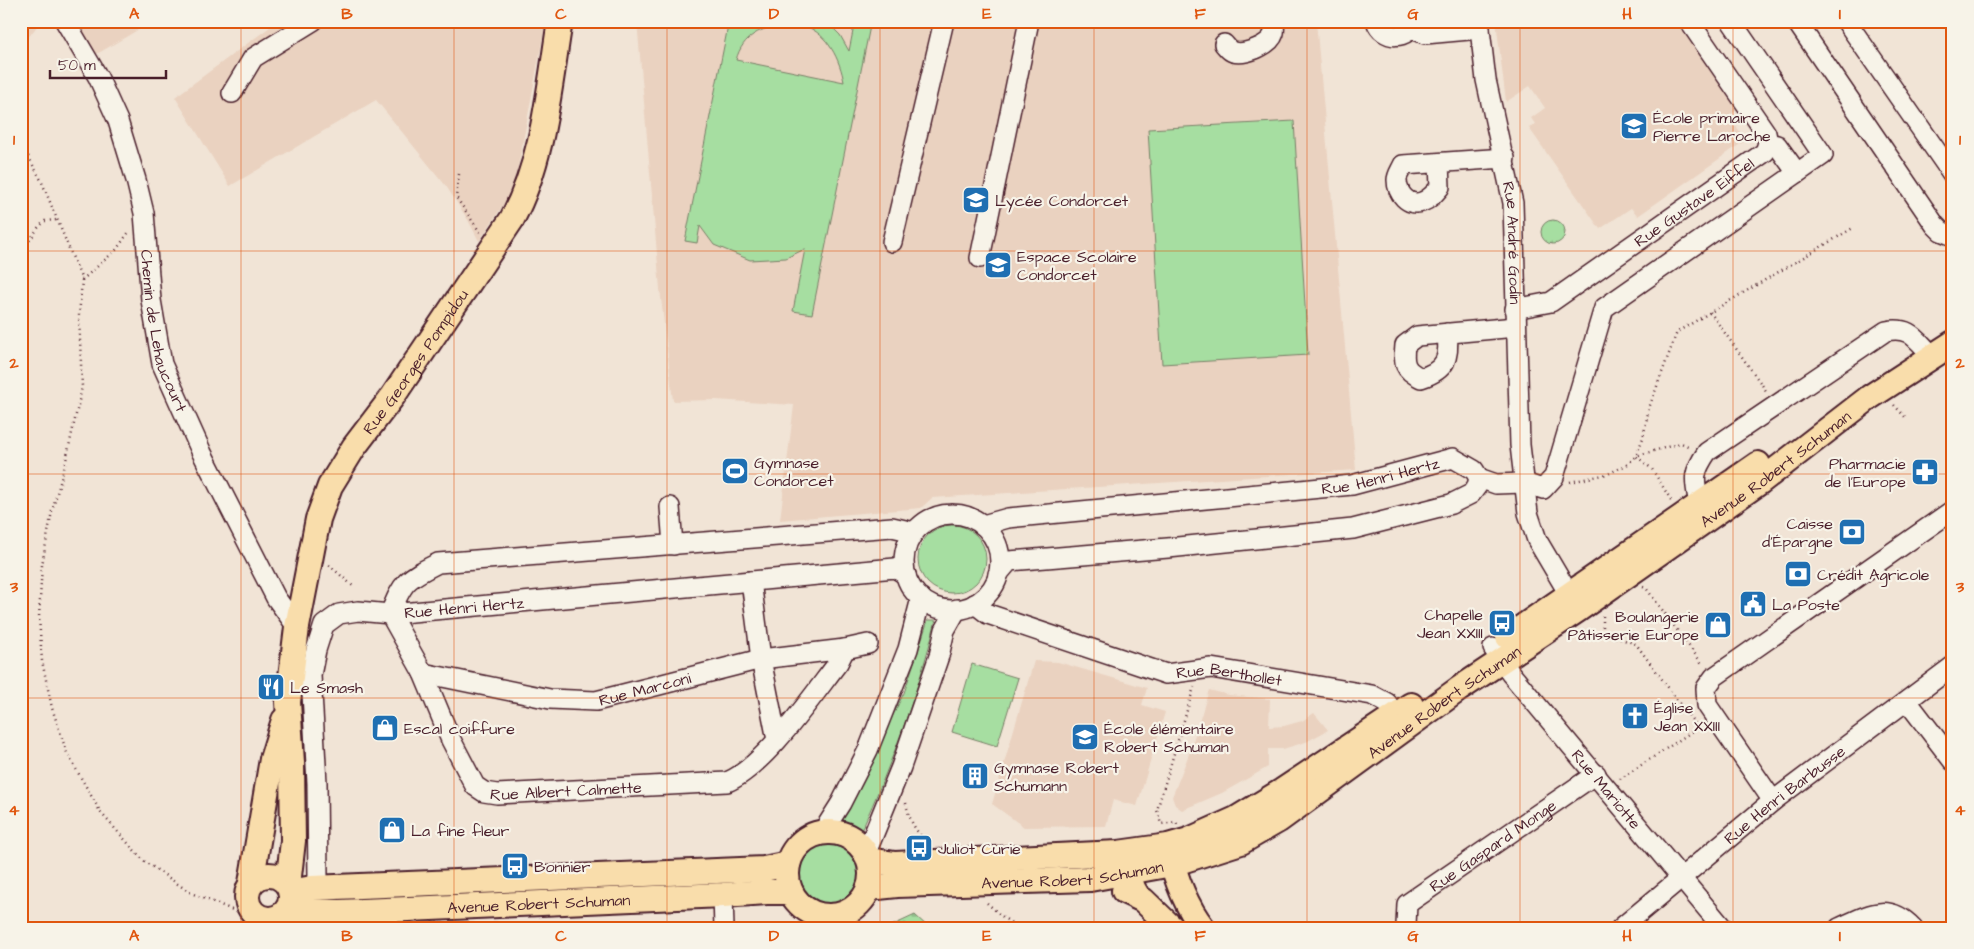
<svg xmlns="http://www.w3.org/2000/svg" width="1974" height="949" font-family="'Architects Daughter',sans-serif">
<style>
.built{fill:#ead2c0}
.grass{fill:#a6dea1;stroke:#787e66;fill-rule:evenodd}
.cemetery{fill:url(#cemetery-stones);stroke:#787e66}
.park{fill:url(#park-tufts);stroke:#787e66}
.lines{fill:none;stroke-linecap:round;stroke-linejoin:round}
.minor-casing{stroke:#4a1f2b;stroke-width:22}
.major-casing{stroke:#4a1f2b;stroke-width:28}
.path{stroke:#4a1f2b;stroke-width:2.5;stroke-dasharray:1 4;stroke-linecap:butt}
.minor{stroke:#f7f3e8;stroke-width:19}
.major{stroke:#f9ddab;stroke-width:24}
.grid{fill:none;stroke:#e0560e;stroke-width:1;stroke-opacity:0.55}
.labels{text-anchor:middle;stroke-width:4.5;stroke-linejoin:round;paint-order:stroke}
.poi-label{font-size:16px;fill:#4a1f2b;stroke:#f7f3e8;text-anchor:start}
.street-label{font-size:16px;fill:#4a1f2b;stroke:#f7f3e8}
.neatline{fill:none;stroke:#e0560e;stroke-width:2}
.grid-label{font-size:16px;text-anchor:middle;font-weight:bold;fill:#e0560e}
</style>
<defs>
<pattern id="cemetery-stones" width="16" height="16" patternUnits="userSpaceOnUse" patternTransform="scale(1.25)"><rect width="16" height="16" fill="#a6dea1"/><path d="M2 7V4a2 2 0 0 1 4 0v3zM10 15v-3a2 2 0 0 1 4 0v3z" fill="#90be8b"/></pattern>
<pattern id="park-tufts" width="24" height="20" patternUnits="userSpaceOnUse" patternTransform="scale(1.25)"><rect width="24" height="20" fill="#a6dea1"/><path d="M3 7l-1-3M5 7V3M7 7l1-3M15 17l-1-3M17 17v-4M19 17l1-3" fill="none" stroke="#90be8b"/></pattern>
</defs>
<rect width="100%" height="100%" fill="#f1e4d6"/>
<filter id="ink" filterUnits="userSpaceOnUse"><feTurbulence type="fractalNoise" baseFrequency=".02" numOctaves="2"/><feDisplacementMap in="SourceGraphic" scale="10" xChannelSelector="R" yChannelSelector="G"/><feConvolveMatrix kernelMatrix="1 2 1 2 8 2 1 2 1" color-interpolation-filters="sRGB"/></filter>
<g filter="url(#ink)">
<!-- built -->
<path class="built" d="M21 21H41L21 47Z
M62 21H153L85 61Z
M278 21H546L516 178 508 198 479 241 468 220 446 186 376 100 230 186 175 97Z
M637 21H1316L1356 470 932 498 921 508 780 520 794 405 716 400 673 401 660 289Z
M1496 21H1682L1742 106 1729 116 1746 140 1638 216 1631 208 1600 229 1529 128 1535 124 1531 118 1545 108 1530 86 1506 102Z
M1034 661 1058 662 1147 688 1142 705 1165 712 1137 806 1113 800 1106 826 1024 827 992 804Z
M1209 690 1229 695 1270 699 1269 727 1284 726 1302 721 1314 713 1328 730 1306 742 1283 749H1268V767L1222 793 1182 810 1175 805 1172 797 1189 754Z"/>
<!-- grass -->
<path class="grass" d="M729 21H741L740 26 745 21H826L840 35 849 51 855 21H871L812 314 793 311 805 249 786 258 750 260 714 245 700 226 697 243 685 241ZM785 24C791 25 799 24 805 26 828 34 840 60 844 82L736 60C743 35 761 28 785 24Z
M1294 121 1308 355 1162 364 1148 129Z
M918 559a34 34 0 1 1 68 0a34 34 0 1 1-68 0Z
M928 620H936C918 693 892 763 861 831L839 822 904 693Z
M972 664 1018 678 997 746 952 732Z
M798 875a30 30 0 1 1 60 0a30 30 0 1 1-60 0Z"/>
<!-- cemetery -->
<path class="cemetery" d="M915 915 929 928H887Z"/>
<!-- park -->
<path class="park" d="M1541 232a12 12 0 1 1 24 0a12 12 0 1 1-24 0Z"/>
<g class="lines">
<!-- minor casing -->
<g class="minor-casing">
<g id="minor">
<path id="s1" d="M65 21 98 77 118 121 136 180 144 213 151 300 162 364 202 453 276 598 297 627"/>
<path d="M1376 21C1383 41 1408 40 1416 21"/>
<path id="s2" d="M1479 21 1486 80 1513 203 1520 445 1528 513 1537 540 1576 606"/>
<path d="M1796 21 1935 225 1941 231 1953 236"/>
<path d="M1846 21 1953 175"/>
<path d="M1412 29 1425 34 1480 29"/>
<path d="M1224 44C1227 47 1229 51 1233 52 1245 55 1270 46 1274 33 1275 30 1274 25 1274 21"/>
<path d="M232 93 253 58 313 21"/>
<path d="M1768 143 1777 145 1797 173"/>
<path d="M1439 163 1440 187C1435 193 1430 199 1422 202 1408 207 1397 193 1397 180 1397 175 1401 170 1403 165L1505 158"/>
<path d="M892 242 944 21"/>
<path d="M980 258 1029 21"/>
<path id="s3" d="M1515 309 1551 302 1765 152 1768 143 1766 133 1689 21"/>
<path d="M1447 333C1450 358 1446 370 1421 378 1404 370 1403 363 1405 345L1417 336 1516 327"/>
<path d="M1479 478 1496 484 1524 483 1543 489 1554 477 1604 308 1823 155 1731 21"/>
<path d="M1699 504C1694 479 1692 474 1707 452L1886 331C1907 327 1913 335 1926 349"/>
<path d="M670 507 673 545"/>
<circle cx="952" cy="562" r="48"/>
<path id="s4" d="M983 525 1008 518 1352 485 1453 458 1474 470 1479 478 1477 486 1471 494 1451 504 1353 529 1168 548 1009 561 998 574"/>
<path d="M906 575 895 568 390 614C403 581 406 579 438 563L892 527 914 532"/>
<path d="M751 581 761 659 777 740"/>
<path id="s5" d="M975 604 988 614 1166 674 1211 668 1372 695 1387 703 1396 715"/>
<path id="s6" d="M1493 648 1511 674 1723 928"/>
<path id="s7" d="M423 673 550 699 596 701 761 659 845 649 868 644"/>
<path d="M1907 701 1953 761"/>
<path d="M1773 801 1707 705 1706 688 1714 677 1953 510"/>
<path d="M822 833 841 803 868 750 908 649 921 598"/>
<path d="M866 853 901 767 939 656 945 630 957 609"/>
<path id="s8" d="M318 880 317 783 311 675 316 650 324 625 339 614 358 611 390 614 423 673 451 740 475 786 484 792 497 794 727 782C764 767 813 695 838 663L845 649"/>
<path d="M723 895 724 928"/>
<path id="s9" d="M1407 928 1406 925 1407 904 1596 774"/>
<path id="s10" d="M1621 928 1773 801 1953 666"/>
<path d="M1839 928C1868 915 1888 901 1913 928"/>
</g>
</g>
<!-- major casing -->
<g class="major-casing">
<g id="major">
<path d="M1508 637 1758 464"/>
<circle cx="829" cy="874" r="42"/>
<path d="M1169 850C1175 877 1186 906 1203 928"/>
<path d="M869 860 895 864 1118 853 1168 846 1189 840 1236 819 1282 791 1411 705"/>
<circle cx="269" cy="897" r="22"/>
<path d="M251 883 272 759 284 720"/>
<path id="s11" d="M288 885 293 841 292 763 288 702 297 627 318 519 330 486 354 447 393 396 512 219C544 159 549 88 560 21"/>
<path id="s12" d="M869 888 897 885 1090 879 1172 864 1241 842 1279 820 1459 689 1579 609 1760 482 1870 397 1953 343"/>
<path d="M1124 891 1143 900 1172 928"/>
<path d="M291 892 312 888 764 869 788 864"/>
<path d="M1138 897C1132 888 1127 877 1131 866L1139 863"/>
<path id="s13" d="M287 911 340 912 723 895 767 892H791"/>
</g>
</g>
<!-- path -->
<path class="path" d="M21 143 41 180 82 280 79 316 82 387 65 465 52 511 42 565 39 617 42 661 52 708 67 753 101 813 144 861 191 893 245 915
M459 174 456 197 480 232
M21 253 38 228 45 221 57 220
M82 280 116 250 129 232
M1710 312 1767 392
M1894 405 1907 419
M1570 482 1608 474 1628 464 1636 456 1643 438 1649 408 1677 332 1853 228
M1671 500 1652 469 1636 456 1681 443 1690 447
M329 565 354 587
M1643 587 1646 588 1703 665
M1603 616V633L1636 644 1698 728
M1620 779 1699 727
M906 803C909 820 915 831 928 843
M1177 824 1176 822 1161 824 1157 810 1194 687
M987 903 1004 918 1019 928"/>
<!-- minor -->
<use href="#minor" class="minor"/>
<!-- major -->
<use href="#major" class="major"/>
</g>
</g>
<!-- grid -->
<path class="grid" d="M241 21V928M454 21V928M667 21V928M880 21V928M1094 21V928M1307 21V928M1520 21V928M1733 21V928M21 251H1953M21 474H1953M21 698H1953"/>
<!-- icons -->
<defs>
<g id="school-square" transform="scale(1.4375)"><rect x="-9" y="-9" width="18" height="18" rx="4" fill="#1f6fb2" stroke="#f7f3e8"/><path d="M0-5L7-2L0 1L-7-2ZM-4 1L0 2.5L4 1V4Q0 6-4 4Z" fill="#fff"/></g>
<g id="stadium-square" transform="scale(1.4375)"><rect x="-9" y="-9" width="18" height="18" rx="4" fill="#1f6fb2" stroke="#f7f3e8"/><path d="M0-5a6.5 5 0 1 0 0 10a6.5 5 0 1 0 0-10ZM-3.5-1.8h7v3.6h-7Z" fill="#fff"/></g>
<g id="pharmacy-square" transform="scale(1.4375)"><rect x="-9" y="-9" width="18" height="18" rx="4" fill="#1f6fb2" stroke="#f7f3e8"/><path d="M-2-6h4v4h4v4h-4v4h-4v-4h-4v-4h4Z" fill="#fff"/></g>
<g id="bank-square" transform="scale(1.4375)"><rect x="-9" y="-9" width="18" height="18" rx="4" fill="#1f6fb2" stroke="#f7f3e8"/><path d="M-6-4H6V4H-6ZM0-2.3a2.3 2.3 0 1 0 0 4.6a2.3 2.3 0 1 0 0-4.6Z" fill="#fff"/></g>
<g id="civic-square" transform="scale(1.4375)"><rect x="-9" y="-9" width="18" height="18" rx="4" fill="#1f6fb2" stroke="#f7f3e8"/><path d="M-.6-6.5H3V-4.5H.6V-3L4-1V1h2V6H-6V1h2V-1L-.6-3ZM-1.2 2.5V6h2.4V2.5Z" fill="#fff"/></g>
<g id="bus-square" transform="scale(1.4375)"><rect x="-9" y="-9" width="18" height="18" rx="4" fill="#1f6fb2" stroke="#f7f3e8"/><path d="M-5-6H5V4H4V6H2V4H-2V6H-4V4H-5ZM-3.5-4V0h7V-4ZM-3.5 1.2v1.5H-2V1.2ZM2 1.2v1.5H3.5V1.2Z" fill="#fff"/></g>
<g id="shop-square" transform="scale(1.4375)"><rect x="-9" y="-9" width="18" height="18" rx="4" fill="#1f6fb2" stroke="#f7f3e8"/><path d="M-5-2.5h2.3a2.7 3.5 0 0 1 5.4 0H5L5.5 6h-11ZM-1.5-2.5h3a1.5 2.3 0 0 0-3 0Z" fill="#fff"/></g>
<g id="restaurant-square" transform="scale(1.4375)"><rect x="-9" y="-9" width="18" height="18" rx="4" fill="#1f6fb2" stroke="#f7f3e8"/><path d="M-5-6h1v4h1v-4h1v4h1v-4h1v5L-1.5 .5V6h-2V.5L-5-1ZM5-6V6H3V1.5H1.5Q1.5-4 5-6Z" fill="#fff"/></g>
<g id="church-square" transform="scale(1.4375)"><rect x="-9" y="-9" width="18" height="18" rx="4" fill="#1f6fb2" stroke="#f7f3e8"/><path d="M-1.2-6h2.4v3.5h3.3v2.4h-3.3V6h-2.4V-.1h-3.3v-2.4h3.3Z" fill="#fff"/></g>
<g id="building-square" transform="scale(1.4375)"><rect x="-9" y="-9" width="18" height="18" rx="4" fill="#1f6fb2" stroke="#f7f3e8"/><path d="M-4-6H4V6H1V3H-1V6H-4ZM-2.5-4.3h1.7v1.8h-1.7ZM.8-4.3h1.7v1.8H.8ZM-2.5-1h1.7V.8h-1.7ZM.8-1h1.7V.8H.8Z" fill="#fff"/></g>
</defs>
<g fill-rule="evenodd">
<use href="#school-square" x="1634" y="126"/>
<use href="#school-square" x="976" y="200"/>
<use href="#school-square" x="998" y="265"/>
<use href="#stadium-square" x="735" y="471"/>
<use href="#pharmacy-square" x="1925" y="472"/>
<use href="#bank-square" x="1852" y="532"/>
<use href="#bank-square" x="1798" y="574"/>
<use href="#civic-square" x="1753" y="604"/>
<use href="#bus-square" x="1502" y="623"/>
<use href="#shop-square" x="1718" y="625"/>
<use href="#restaurant-square" x="271" y="687"/>
<use href="#church-square" x="1635" y="716"/>
<use href="#shop-square" x="385" y="728"/>
<use href="#school-square" x="1085" y="737"/>
<use href="#building-square" x="975" y="776"/>
<use href="#shop-square" x="392" y="830"/>
<use href="#bus-square" x="919" y="848"/>
<use href="#bus-square" x="515" y="866"/>
</g>
<g class="labels">
<!-- poi labels -->
<g class="poi-label">
<text x="1653" y="123">École primaire<tspan x="1653" dy="18">Pierre Laroche</tspan></text>
<text x="995" y="206">Lycée Condorcet</text>
<text x="1017" y="262">Espace Scolaire<tspan x="1017" dy="18">Condorcet</tspan></text>
<text x="754" y="468">Gymnase<tspan x="754" dy="18">Condorcet</tspan></text>
<text x="1906" y="469" text-anchor="end">Pharmacie<tspan x="1906" dy="18">de l'Europe</tspan></text>
<text x="1833" y="529" text-anchor="end">Caisse<tspan x="1833" dy="18">d'Épargne</tspan></text>
<text x="1817" y="580">Crédit Agricole</text>
<text x="1772" y="610">La Poste</text>
<text x="1483" y="620" text-anchor="end">Chapelle<tspan x="1483" dy="18">Jean XXIII</tspan></text>
<text x="1699" y="622" text-anchor="end">Boulangerie<tspan x="1699" dy="18">Pâtisserie Europe</tspan></text>
<text x="290" y="693">Le Smash</text>
<text x="1654" y="713">Église<tspan x="1654" dy="18">Jean XXIII</tspan></text>
<text x="404" y="734">Escal coiffure</text>
<text x="1104" y="734">École élémentaire<tspan x="1104" dy="18">Robert Schuman</tspan></text>
<text x="994" y="773">Gymnase Robert<tspan x="994" dy="18">Schumann</tspan></text>
<text x="411" y="836">La fine fleur</text>
<text x="938" y="854">Juliot Curie</text>
<text x="534" y="872">Bonnier</text>
</g>
<!-- street labels -->
<g class="street-label">
<text dy="6" stroke="none"><textPath href="#s3" startOffset="211">Rue Gustave Eiffel</textPath></text>
<text dy="6" stroke="none"><textPath href="#s2" startOffset="225">Rue André Godin</textPath></text>
<text dy="6" stroke="none"><textPath href="#s1" startOffset="329">Chemin de Lehaucourt</textPath></text>
<text dy="6" stroke="none"><textPath href="#s11" startOffset="555">Rue Georges Pompidou</textPath></text>
<text dy="6" stroke="none"><textPath href="#s12" startOffset="1029">Avenue Robert Schuman</textPath></text>
<text dy="6" stroke="none"><textPath href="#s4" startOffset="401">Rue Henri Hertz</textPath></text>
<text transform="translate(464 607) rotate(-5)" y="6">Rue Henri Hertz</text>
<text dy="6" stroke="none"><textPath href="#s5" startOffset="268">Rue Berthollet</textPath></text>
<text dy="6" stroke="none"><textPath href="#s7" startOffset="226">Rue Marconi</textPath></text>
<text dy="6" stroke="none"><textPath href="#s12" startOffset="624">Avenue Robert Schuman</textPath></text>
<text dy="6" stroke="none"><textPath href="#s6" startOffset="181">Rue Mariotte</textPath></text>
<text dy="6" stroke="none"><textPath href="#s8" startOffset="612">Rue Albert Calmette</textPath></text>
<text dy="6" stroke="none"><textPath href="#s10" startOffset="211">Rue Henri Barbusse</textPath></text>
<text dy="6" stroke="none"><textPath href="#s9" startOffset="128">Rue Gaspard Monge</textPath></text>
<text dy="6" stroke="none"><textPath href="#s12" startOffset="204">Avenue Robert Schuman</textPath></text>
<text dy="6" stroke="none"><textPath href="#s13" startOffset="252">Avenue Robert Schuman</textPath></text>
</g>
</g>
<!-- margin -->
<rect width="1974" height="949" fill="none" stroke="#f7f3e8" stroke-width="55"/>
<!-- scale -->
<path d="M50 70v8h116v-8" fill="none" stroke="#4a1f2b" stroke-width="2.5"/>
<text x="58" y="70" font-size="15" fill="#4a1f2b" stroke="#f7f3e8" stroke-width="4" paint-order="stroke">50 m</text>
<rect x="28" y="28" width="1918" height="894" class="neatline"/>
<g class="grid-label">
<text x="134" y="19">A</text>
<text x="347" y="19">B</text>
<text x="561" y="19">C</text>
<text x="774" y="19">D</text>
<text x="987" y="19">E</text>
<text x="1200" y="19">F</text>
<text x="1413" y="19">G</text>
<text x="1627" y="19">H</text>
<text x="1840" y="19">I</text>
<text x="14" y="145">1</text>
<text x="1960" y="145">1</text>
<text x="14" y="368">2</text>
<text x="1960" y="368">2</text>
<text x="14" y="592">3</text>
<text x="1960" y="592">3</text>
<text x="14" y="815">4</text>
<text x="1960" y="815">4</text>
<text x="134" y="941">A</text>
<text x="347" y="941">B</text>
<text x="561" y="941">C</text>
<text x="774" y="941">D</text>
<text x="987" y="941">E</text>
<text x="1200" y="941">F</text>
<text x="1413" y="941">G</text>
<text x="1627" y="941">H</text>
<text x="1840" y="941">I</text>
</g>
</svg>
